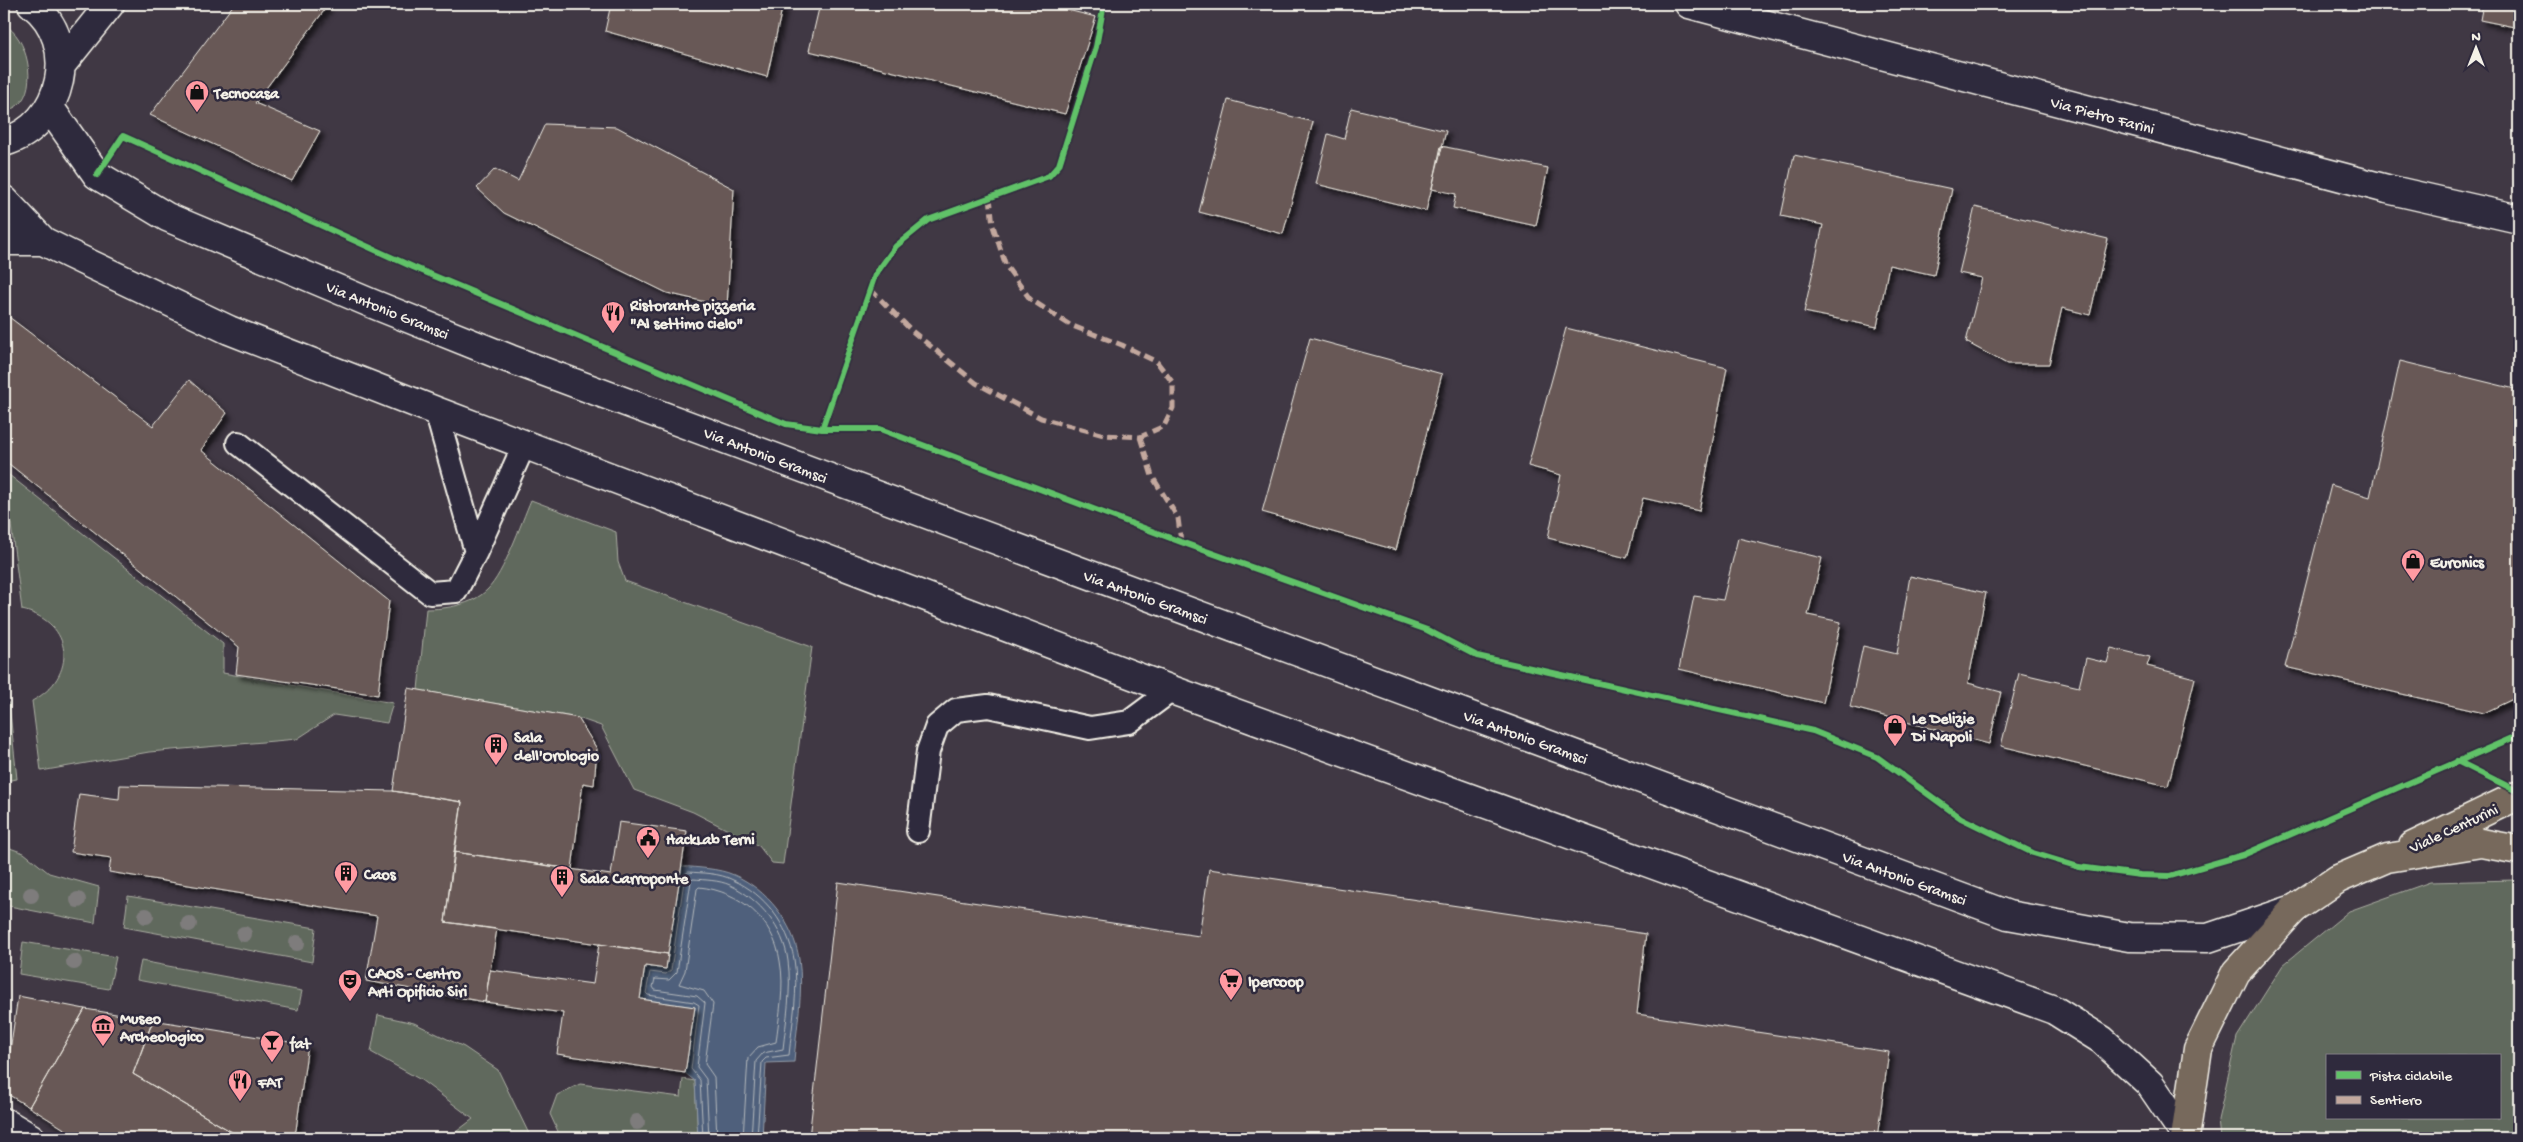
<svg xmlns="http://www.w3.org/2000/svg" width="2523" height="1142" font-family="'Gochi Hand',sans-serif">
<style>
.green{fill:#60695d;stroke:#aaada2;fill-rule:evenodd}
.water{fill:#50617b;stroke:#929ba7}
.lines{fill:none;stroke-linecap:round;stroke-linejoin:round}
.shore{stroke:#b2b7bc;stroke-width:1}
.building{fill:#685956;stroke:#f4f1e8;filter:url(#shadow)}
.lane-casing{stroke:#f4f1e8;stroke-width:26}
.street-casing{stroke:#f4f1e8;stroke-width:31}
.secondary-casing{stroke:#f4f1e8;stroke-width:31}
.primary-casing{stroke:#f4f1e8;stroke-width:31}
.lane{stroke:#2f2a3d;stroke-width:22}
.street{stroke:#2f2a3d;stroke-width:28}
.secondary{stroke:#2f2a3d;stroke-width:28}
.primary{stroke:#77695c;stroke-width:28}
.quiet{stroke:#c3a89e;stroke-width:5;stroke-dasharray:10 5;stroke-linecap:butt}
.cycleway-casing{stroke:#2f2a3d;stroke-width:9}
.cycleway{stroke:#61c268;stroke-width:6}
.tree{fill:#7e7c7c}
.labels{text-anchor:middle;stroke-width:5;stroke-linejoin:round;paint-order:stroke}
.poi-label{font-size:16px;font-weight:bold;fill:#f4f1e8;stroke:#2f2a3d;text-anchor:start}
.street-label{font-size:16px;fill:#f4f1e8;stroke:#2f2a3d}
</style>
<defs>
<filter id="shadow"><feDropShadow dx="4.5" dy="4.5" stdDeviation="2.5" flood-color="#0009"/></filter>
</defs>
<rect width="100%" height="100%" fill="#403844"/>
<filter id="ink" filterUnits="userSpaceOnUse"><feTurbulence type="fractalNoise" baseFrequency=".02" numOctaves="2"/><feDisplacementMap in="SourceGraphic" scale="10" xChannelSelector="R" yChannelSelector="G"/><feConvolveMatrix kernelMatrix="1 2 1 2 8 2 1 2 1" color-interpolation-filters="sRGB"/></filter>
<g filter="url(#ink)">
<!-- green -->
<path class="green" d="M4 25C27 35 39 87 18 105 15 108 8 110 4 112Z
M4 471 223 644V673L393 703 387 723 334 715 297 739 149 752 41 771 32 701C78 677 74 622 22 610Z
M531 500 616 532 618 562 625 581 812 647 783 864 772 863 759 846 693 812 634 790 601 726 578 718 418 690 426 609C446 609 472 605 487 590 504 574 521 523 531 500Z
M4 703H9L17 779 4 781Z
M4 846 24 853 49 873 99 887 95 923 4 905Z
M2515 880 2519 882V1138H2220L2218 1120 2237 1037 2283 965 2349 911 2430 882ZM2327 1056H2499V1118H2327Z
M128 896 316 928 312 962 124 927Z
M23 942 116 957 109 989 19 974Z
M141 961 302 991 298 1010 137 980Z
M378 1015 414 1023 464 1047 498 1070 531 1138H448L473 1119 421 1080 371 1052Z
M683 1079 695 1081 698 1138H561L550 1114 557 1095 580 1084 681 1097Z"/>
<!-- water -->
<path class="water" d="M681 866C698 868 718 868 734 875 767 889 794 924 799 959 804 992 796 1029 794 1062L766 1063 762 1138H698L695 1081 685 1073 695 1007 640 999 645 966 666 969Z"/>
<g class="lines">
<!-- shore -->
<path class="shore" d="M703 1138 700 1080 691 1069 699 1005 694 1002 648 995 646 993 650 972 666 974 671 970 685 874 688 872C702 873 720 873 733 880 765 894 788 925 794 959 799 989 792 1025 789 1055L766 1058 762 1062 757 1138
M709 1138 706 1079 697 1067 705 1003 697 996 655 990 653 987 655 979 669 980 677 972 691 881 693 879C705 880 719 880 730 885 760 899 784 929 788 961 792 990 786 1021 783 1049L763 1053 756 1061 751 1138
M717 1138 714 1077 705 1064 713 1004 704 991 679 984 685 971 697 889 699 887C740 891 774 920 780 961 785 987 779 1016 776 1042L758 1047 748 1058 743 1138"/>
</g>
<!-- building -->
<path class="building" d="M234 4H329L255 103 320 131 292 181 150 115Z
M611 4H783L767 77 605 31Z
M820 4H1043L1096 17 1065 114 809 51Z
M2483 4H2519V28L2480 20Z
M1228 100 1313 122 1283 234 1199 212Z
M1351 108 1446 131 1426 211 1316 184 1328 134 1344 139Z
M545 124 617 127 734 189 727 307 667 293 504 213 477 188 495 169 518 181Z
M1441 146 1548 168 1536 226 1453 208 1456 194 1432 189Z
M1794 155 1952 189 1934 275 1889 265 1877 327 1804 312 1823 225 1781 216Z
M1975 207 2108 239 2090 315 2062 308 2049 364H2007L1966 342 1982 278 1959 273Z
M9 317 153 426 189 380 227 413 201 450 389 601 378 695 236 674 239 647 4 460V318Z
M1566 328 1727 368 1699 511 1643 498 1627 558 1548 538 1561 475 1528 466Z
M1310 338 1442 374 1396 550 1262 512Z
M2400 361 2519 390V696L2484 713 2285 667 2331 485 2370 497Z
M1738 538 1822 558 1808 615 1841 622 1823 703 1679 669 1694 596 1723 600Z
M1910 576 1986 593 1968 683 2001 692 1989 744 1850 707 1863 646 1897 654Z
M2111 648 2150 657 2147 666 2195 678 2168 786 2001 746 2019 673 2079 687 2086 658 2107 663Z
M408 688 578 718 597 749 594 785 583 783 572 869 454 852 462 802 393 791Z
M120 785 393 791 462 802 445 922 497 929 485 1002 366 981 377 916 109 872 111 858 71 852 79 794 119 799Z
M619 822 687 831 668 954 445 922 454 852 611 875Z
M1209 869 1646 934 1637 1014 1889 1052 1877 1138H809L838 882 1199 936Z
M599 944 668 954 666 969 645 966 640 999 695 1007 685 1073 557 1054 563 1013 485 1002 490 970 593 984Z
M18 996 85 1009 29 1107 4 1092Z
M85 1009 153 1020 133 1074 242 1138H79L29 1107Z
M153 1020 308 1045 296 1130 292 1138H242L133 1074Z"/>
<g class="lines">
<!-- lane casing -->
<g class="lane-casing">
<path id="lane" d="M436 411 476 552 524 445
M238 443 430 593 456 591 476 552
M918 831 928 751 937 726 956 710 988 706 1090 728 1129 722 1172 690"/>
</g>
<!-- street casing -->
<g class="street-casing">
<path id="street" d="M1689 4 2387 189 2519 219
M4 1122 31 1138"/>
</g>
<!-- secondary casing -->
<g class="secondary-casing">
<path id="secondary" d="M62 64 110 4
M50 108 97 175 167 217 373 304 510 359 1034 554 2008 915 2129 937 2208 938 2294 909
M4 142C64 125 81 42 32 4
M4 200 43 241 69 254 229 330 436 411 1172 690 2054 1010 2102 1040 2150 1084 2185 1135
M4 241H43"/>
</g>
<!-- primary casing -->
<g class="primary-casing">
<path id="primary" d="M2413 846 2519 795
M2185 1138 2198 1049 2236 972 2294 909 2338 879 2387 858 2481 843 2519 850"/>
</g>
<!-- lane -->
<use href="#lane" class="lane"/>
<!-- street -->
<use href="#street" class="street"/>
<!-- secondary -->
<use href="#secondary" class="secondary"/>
<!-- primary -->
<use href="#primary" class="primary"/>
<!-- quiet -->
<path class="quiet" d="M870 289 912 331 976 383 1041 418 1104 435 1140 437 1164 426 1173 408V383L1157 362 1122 345 1070 325 1030 299 1006 266 993 226 990 197
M1140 437 1152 476 1178 518 1181 542"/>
<!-- cycleway casing -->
<g class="cycleway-casing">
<path id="cycleway" d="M97 175 123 136 413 267 786 424 822 429H880L1181 542 1427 630 1477 656 1813 731 1877 757 1961 818 2033 853 2079 867 2140 875 2170 876 2243 855 2519 735
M822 429 875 275 896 246 928 220 1049 176 1059 165 1096 47 1104 4
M2457 761 2519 792"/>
</g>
<!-- cycleway -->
<use href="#cycleway" class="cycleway"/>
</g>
<!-- trees -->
<g class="tree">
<circle cx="31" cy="895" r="8"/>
<circle cx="78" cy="900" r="8"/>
<circle cx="146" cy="916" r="8"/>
<circle cx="189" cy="924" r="8"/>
<circle cx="244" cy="934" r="8"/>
<circle cx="297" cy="943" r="8"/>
<circle cx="74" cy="962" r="8"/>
<circle cx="637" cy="1122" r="8"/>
</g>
</g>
<!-- icons -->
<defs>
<g id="shop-pin" transform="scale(1.25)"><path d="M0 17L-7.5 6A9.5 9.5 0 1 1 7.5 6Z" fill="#ff9aa2" stroke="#2f2a3d"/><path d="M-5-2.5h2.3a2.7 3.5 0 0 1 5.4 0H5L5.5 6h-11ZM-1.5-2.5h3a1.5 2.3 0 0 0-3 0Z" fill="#111"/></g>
<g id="restaurant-pin" transform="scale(1.25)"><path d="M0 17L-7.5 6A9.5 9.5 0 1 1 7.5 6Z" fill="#ff9aa2" stroke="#2f2a3d"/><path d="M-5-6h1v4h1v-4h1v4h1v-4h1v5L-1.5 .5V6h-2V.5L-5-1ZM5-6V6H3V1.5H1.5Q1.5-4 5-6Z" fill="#111"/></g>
<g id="building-pin" transform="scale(1.25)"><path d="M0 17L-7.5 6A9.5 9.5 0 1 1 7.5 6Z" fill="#ff9aa2" stroke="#2f2a3d"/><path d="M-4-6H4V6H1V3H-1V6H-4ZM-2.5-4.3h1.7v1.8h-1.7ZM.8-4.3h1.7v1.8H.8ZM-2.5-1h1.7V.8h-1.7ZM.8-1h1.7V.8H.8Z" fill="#111"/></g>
<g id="civic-pin" transform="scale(1.25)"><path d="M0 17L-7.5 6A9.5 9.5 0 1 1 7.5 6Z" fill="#ff9aa2" stroke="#2f2a3d"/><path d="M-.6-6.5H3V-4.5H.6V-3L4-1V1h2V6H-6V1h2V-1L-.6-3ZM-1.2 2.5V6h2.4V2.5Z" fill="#111"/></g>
<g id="supermarket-pin" transform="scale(1.25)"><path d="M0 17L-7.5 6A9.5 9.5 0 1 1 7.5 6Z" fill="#ff9aa2" stroke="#2f2a3d"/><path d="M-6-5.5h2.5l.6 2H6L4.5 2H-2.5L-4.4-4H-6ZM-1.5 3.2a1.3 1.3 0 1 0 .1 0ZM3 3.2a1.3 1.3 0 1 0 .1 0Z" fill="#111"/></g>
<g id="theatre-pin" transform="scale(1.25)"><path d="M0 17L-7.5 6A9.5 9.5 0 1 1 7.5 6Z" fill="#ff9aa2" stroke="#2f2a3d"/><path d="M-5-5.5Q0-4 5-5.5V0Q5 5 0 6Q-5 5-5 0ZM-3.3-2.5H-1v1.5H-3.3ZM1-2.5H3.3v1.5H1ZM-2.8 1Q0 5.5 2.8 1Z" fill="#111"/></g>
<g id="museum-pin" transform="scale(1.25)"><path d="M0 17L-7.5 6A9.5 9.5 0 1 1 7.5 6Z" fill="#ff9aa2" stroke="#2f2a3d"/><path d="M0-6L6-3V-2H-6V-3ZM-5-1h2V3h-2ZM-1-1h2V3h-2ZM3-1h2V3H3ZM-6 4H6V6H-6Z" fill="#111"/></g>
<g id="bar-pin" transform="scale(1.25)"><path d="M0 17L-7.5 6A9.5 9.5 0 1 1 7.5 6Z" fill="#ff9aa2" stroke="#2f2a3d"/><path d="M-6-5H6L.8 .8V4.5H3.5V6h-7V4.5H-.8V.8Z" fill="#111"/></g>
</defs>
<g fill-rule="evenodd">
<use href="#shop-pin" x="197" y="92"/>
<use href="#restaurant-pin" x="613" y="313"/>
<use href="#shop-pin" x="2413" y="561"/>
<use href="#shop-pin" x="1895" y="726"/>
<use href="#building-pin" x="496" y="745"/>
<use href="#civic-pin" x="648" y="838"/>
<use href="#building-pin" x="346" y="873"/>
<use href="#building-pin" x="562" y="877"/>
<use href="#supermarket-pin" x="1231" y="980"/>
<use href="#theatre-pin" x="350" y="981"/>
<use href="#museum-pin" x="103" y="1026"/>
<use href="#bar-pin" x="272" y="1042"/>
<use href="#restaurant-pin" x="240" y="1081"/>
</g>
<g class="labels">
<!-- poi labels -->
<g class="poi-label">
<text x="214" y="98">Tecnocasa</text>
<text x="630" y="310">Ristorante pizzeria<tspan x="630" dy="18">"Al settimo cielo"</tspan></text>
<text x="2430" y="567">Euronics</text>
<text x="1912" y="723">Le Delizie<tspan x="1912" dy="18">Di Napoli</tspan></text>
<text x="514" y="742">Sala<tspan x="514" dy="18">dell'Orologio</tspan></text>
<text x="666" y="844">HackLab Terni</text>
<text x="364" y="879">Caos</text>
<text x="580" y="883">Sala Carroponte</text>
<text x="368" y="978">CAOS - Centro<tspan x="368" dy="18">Arti Opificio Siri</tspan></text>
<text x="1248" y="986">Ipercoop</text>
<text x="120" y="1023">Museo<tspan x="120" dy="18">Archeologico</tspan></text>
<text x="290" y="1048">fat</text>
<text x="258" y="1087">FAT</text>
</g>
<!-- street labels -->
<g class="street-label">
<text transform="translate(2103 114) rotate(15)" y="6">Via Pietro Farini</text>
<text transform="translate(388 309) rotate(22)" y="6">Via Antonio Gramsci</text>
<text transform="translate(766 454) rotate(21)" y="6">Via Antonio Gramsci</text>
<text transform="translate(1146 596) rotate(20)" y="6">Via Antonio Gramsci</text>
<text transform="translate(1526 736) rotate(20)" y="6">Via Antonio Gramsci</text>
<text transform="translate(2453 827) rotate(-25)" y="6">Viale Centurini</text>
<text transform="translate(1905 877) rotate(20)" y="6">Via Antonio Gramsci</text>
</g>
</g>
<!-- margin -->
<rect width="2523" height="1142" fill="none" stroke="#2f2a3d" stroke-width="20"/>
<rect x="10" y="10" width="2503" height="1122" fill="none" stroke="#f4f1e8" stroke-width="2" filter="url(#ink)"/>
<!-- legend -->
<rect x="2326" y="1054" width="175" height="65" fill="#2f2a3d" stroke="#7e7a81"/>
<rect x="2336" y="1071" width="25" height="8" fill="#61c268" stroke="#7e7a81"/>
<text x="2370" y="1080" font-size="15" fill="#f4f1e8">Pista ciclabile</text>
<rect x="2336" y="1096" width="25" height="8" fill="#c3a89e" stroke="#7e7a81"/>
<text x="2370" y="1104" font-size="15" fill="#f4f1e8">Sentiero</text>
<!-- north arrow -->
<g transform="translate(2476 48)" stroke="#2f2a3d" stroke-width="4" paint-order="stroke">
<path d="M0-4L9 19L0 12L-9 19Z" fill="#f4f1e8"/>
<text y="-8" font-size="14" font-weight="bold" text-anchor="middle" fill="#f4f1e8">N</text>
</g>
</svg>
